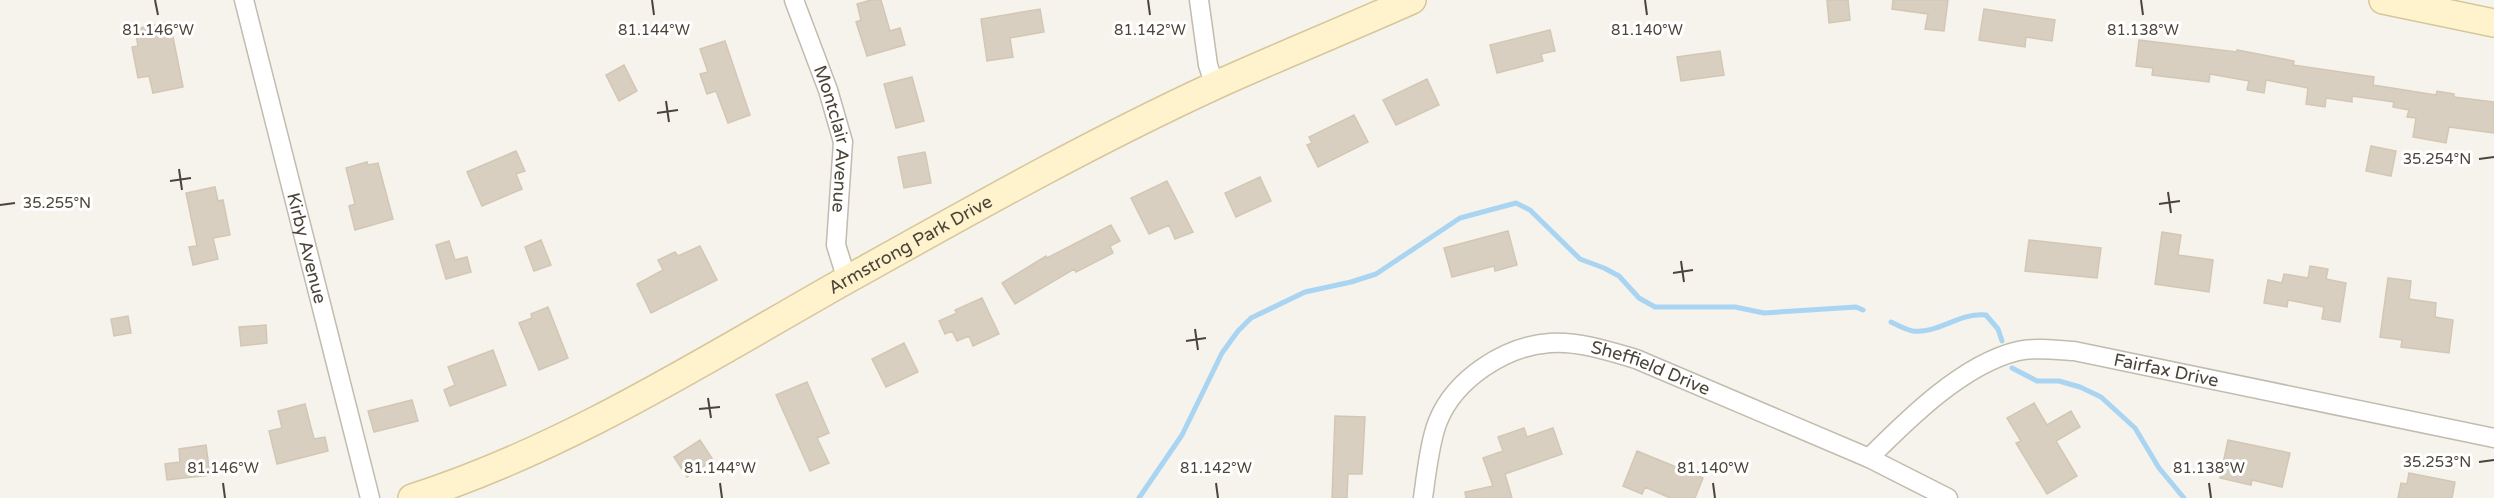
<svg xmlns="http://www.w3.org/2000/svg" width="2494" height="498" font-family="'Varela Round',sans-serif">
<style>
.lines{fill:none;stroke-linecap:round;stroke-linejoin:round}
.stream{stroke:#a9d4f2;stroke-width:5}
.building{fill:#d8cfc1;stroke:#d3c7b4;stroke-width:1.5}
.minor-casing{stroke:#c2bbae;stroke-width:21}
.secondary-casing{stroke:#d6c79b;stroke-width:30}
.minor{stroke:#fff;stroke-width:18}
.secondary{stroke:#fff3cd;stroke-width:27}
.ticks{fill:none;stroke:#4b4439;stroke-width:2}
.labels{text-anchor:middle;stroke-width:6;stroke-linejoin:round;paint-order:stroke}
.street-label{font-size:18px;fill:#4b4439;stroke:#fff}
.ticks-label{font-size:15px;text-anchor:middle;fill:#4b4439;stroke:#fff;stroke-width:6;stroke-linejoin:round;paint-order:stroke}
</style>
<rect width="100%" height="100%" fill="#f6f3ec"/>
<g class="lines">
<!-- stream -->
<path class="stream" d="M1891 322C1897 325 1906 330 1913 331 1938 334 1960 312 1986 315L1998 329 2002 341
M2012 368 2037 381H2059L2080 387 2101 397 2135 428 2159 468 2184 498
M1139 498 1182 435 1222 353 1238 331 1251 318 1305 292 1351 282 1376 274 1460 218 1516 203 1530 210 1580 259 1604 268 1619 276 1639 298 1655 307H1735L1764 313 1856 307 1863 310"/>
</g>
<!-- building -->
<path class="building" d="M871 0H881L890 31 900 28 905 45 867 56 856 22 861 20 857 4Z
M1827 0H1848L1850 20 1829 23Z
M1893 0H1948L1944 31 1925 29 1928 14 1892 9Z
M1040 9 1044 32 1010 38 1013 57 987 61 981 19Z
M1984 9 2055 20 2052 41 2026 37 2025 47 1979 40Z
M170 22 183 87 153 93 149 76 138 78 132 47 138 46 135 29Z
M1550 30 1555 51 1541 54 1543 61 1497 73 1490 45Z
M2139 40 2237 52V50L2294 61 2293 65 2374 77 2373 85 2436 95 2437 91 2454 94V97L2494 102V133L2449 127 2446 143 2413 137 2416 118 2407 117 2409 110 2393 107 2394 102 2352 96V102L2326 98 2325 107 2306 104 2308 88 2266 80 2264 93 2247 90 2249 81 2210 74 2209 82 2152 75 2153 68 2136 66Z
M725 41 750 115 728 123 716 91 707 94 700 74 708 72 700 49Z
M1720 51 1724 75 1681 81 1677 57Z
M624 65 637 91 619 101 606 75Z
M912 77 924 121 896 128 884 84Z
M1427 79 1439 105 1396 125 1383 100Z
M1354 115 1368 142 1318 167 1307 145 1312 143 1309 137Z
M2371 146 2396 151 2391 176 2366 171Z
M516 151 525 171 516 174 522 189 482 206 467 172Z
M925 152 931 183 904 188 898 157Z
M367 162 368 165 378 163 393 219 355 230 349 206 355 204 346 168Z
M1260 177 1271 201 1236 217 1225 193Z
M1167 181 1193 232 1175 239 1169 225 1149 234 1131 198Z
M215 187 218 201 223 200 230 235 213 238 218 259 193 265 189 247 197 246 186 193Z
M1111 225 1120 241 1110 246 1113 253 1076 272 1074 269 1015 304 1002 283 1046 256 1047 258Z
M1508 231 1517 265 1495 271 1494 266 1452 277 1444 248Z
M2162 232 2181 235 2178 255 2213 260 2209 292 2155 284Z
M541 240 551 265 534 271 525 247Z
M2029 240 2101 248 2097 278 2025 271Z
M449 241 455 260 467 257 471 272 446 279 436 245Z
M700 246 717 280 651 313 637 284 663 270 658 260 675 252 678 256Z
M2310 266 2328 269 2326 279 2346 283 2340 322 2322 319 2324 307 2288 300 2287 307 2264 303 2268 280 2282 283 2284 274 2308 278Z
M2388 278 2411 281 2409 299 2436 303 2435 317 2453 320 2449 353 2401 347 2402 340 2380 337Z
M982 298 999 334 973 346 969 336 957 341 952 331 945 334 939 321 957 313 955 310Z
M548 307 568 358 539 370 519 323 532 318 531 314Z
M128 316 131 333 114 336 111 319Z
M266 325 267 343 241 346 239 327Z
M904 343 918 372 886 387 872 359Z
M493 350 506 385 450 406 444 390 455 385 448 367Z
M807 382 829 433 817 438 829 463 810 471 776 395Z
M412 400 418 421 374 432 368 411Z
M2034 403 2047 425 2071 411 2080 427 2056 441 2077 476 2047 494 2016 443 2021 441 2007 418Z
M305 404 314 439 325 437 328 451 277 464 269 431 282 428 278 411Z
M1335 416 1365 417 1362 474H1348L1347 498H1332Z
M1524 428 1527 437 1553 428 1562 454 1505 474 1512 498H1466L1465 492 1493 486 1483 458 1503 451 1498 437Z
M700 440 713 460 687 477 674 457Z
M2228 440 2290 453 2282 487 2252 480 2251 485 2220 478Z
M206 445 210 475 167 480 165 464 180 462 179 449Z
M1637 451 1703 478 1695 498H1670L1645 487 1642 494 1623 486Z
M2409 473 2455 482 2452 498H2398L2401 483 2407 484Z"/>
<g class="lines">
<!-- minor casing -->
<g class="minor-casing">
<g id="minor">
<path id="s1" d="M244 0 370 498"/>
<path id="s2" d="M794 0 828 90 843 142 836 245 847 280"/>
<path d="M1199 0 1208 65 1215 86"/>
<path id="s3" d="M1869 458C1908 419 1963 364 2018 351 2036 347 2056 350 2074 351L2494 438"/>
<path id="s4" d="M1423 498C1426 476 1430 440 1438 421 1455 379 1505 346 1550 343 1579 341 1609 351 1636 359L1869 458 1948 498"/>
</g>
</g>
<!-- secondary casing -->
<g class="secondary-casing">
<g id="secondary">
<path d="M2383 0 2494 23"/>
<path id="s5" d="M412 498C568 448 706 359 848 279 968 212 1090 143 1216 85 1280 56 1347 29 1412 0"/>
</g>
</g>
<!-- minor -->
<use href="#minor" class="minor"/>
<!-- secondary -->
<use href="#secondary" class="secondary"/>
</g>
<!-- ticks -->
<path class="ticks" d="M155 0 158 15M652 0 654 15M1148 0 1150 15M1645 0 1647 15M2141 0 2143 15M666 101 669 122M657 113 678 110M2479 159 2494 157M179 169 182 190M170 181 191 178M2168 192 2171 213M2159 204 2180 201M0 205 15 203M1681 261 1684 282M1673 273 1693 270M1195 329 1198 350M1186 341 1206 338M708 398 711 418M699 409 720 407M2479 462 2494 460M223 483 225 498M720 483 722 498M1216 483 1218 498M1713 483 1715 498M2209 483 2211 498"/>
<g class="labels">
<!-- street labels -->
<g class="street-label">
<text dy="6" stroke="none"><textPath href="#s2" startOffset="146">Montclair Avenue</textPath></text>
<text dy="6" stroke="none"><textPath href="#s5" startOffset="560">Armstrong Park Drive</textPath></text>
<text dy="6" stroke="none"><textPath href="#s1" startOffset="256">Kirby Avenue</textPath></text>
<text dy="6" stroke="none"><textPath href="#s4" startOffset="326">Sheffield Drive</textPath></text>
<text dy="6" stroke="none"><textPath href="#s3" startOffset="336">Fairfax Drive</textPath></text>
</g>
</g>
<g class="ticks-label">
<text x="158" y="35">81.146°W</text>
<text x="654" y="35">81.144°W</text>
<text x="1150" y="35">81.142°W</text>
<text x="1647" y="35">81.140°W</text>
<text x="2143" y="35">81.138°W</text>
<text x="2437" y="164">35.254°N</text>
<text x="57" y="208">35.255°N</text>
<text x="2437" y="467">35.253°N</text>
<text x="223" y="473">81.146°W</text>
<text x="720" y="473">81.144°W</text>
<text x="1216" y="473">81.142°W</text>
<text x="1713" y="473">81.140°W</text>
<text x="2209" y="473">81.138°W</text>
</g>
</svg>
